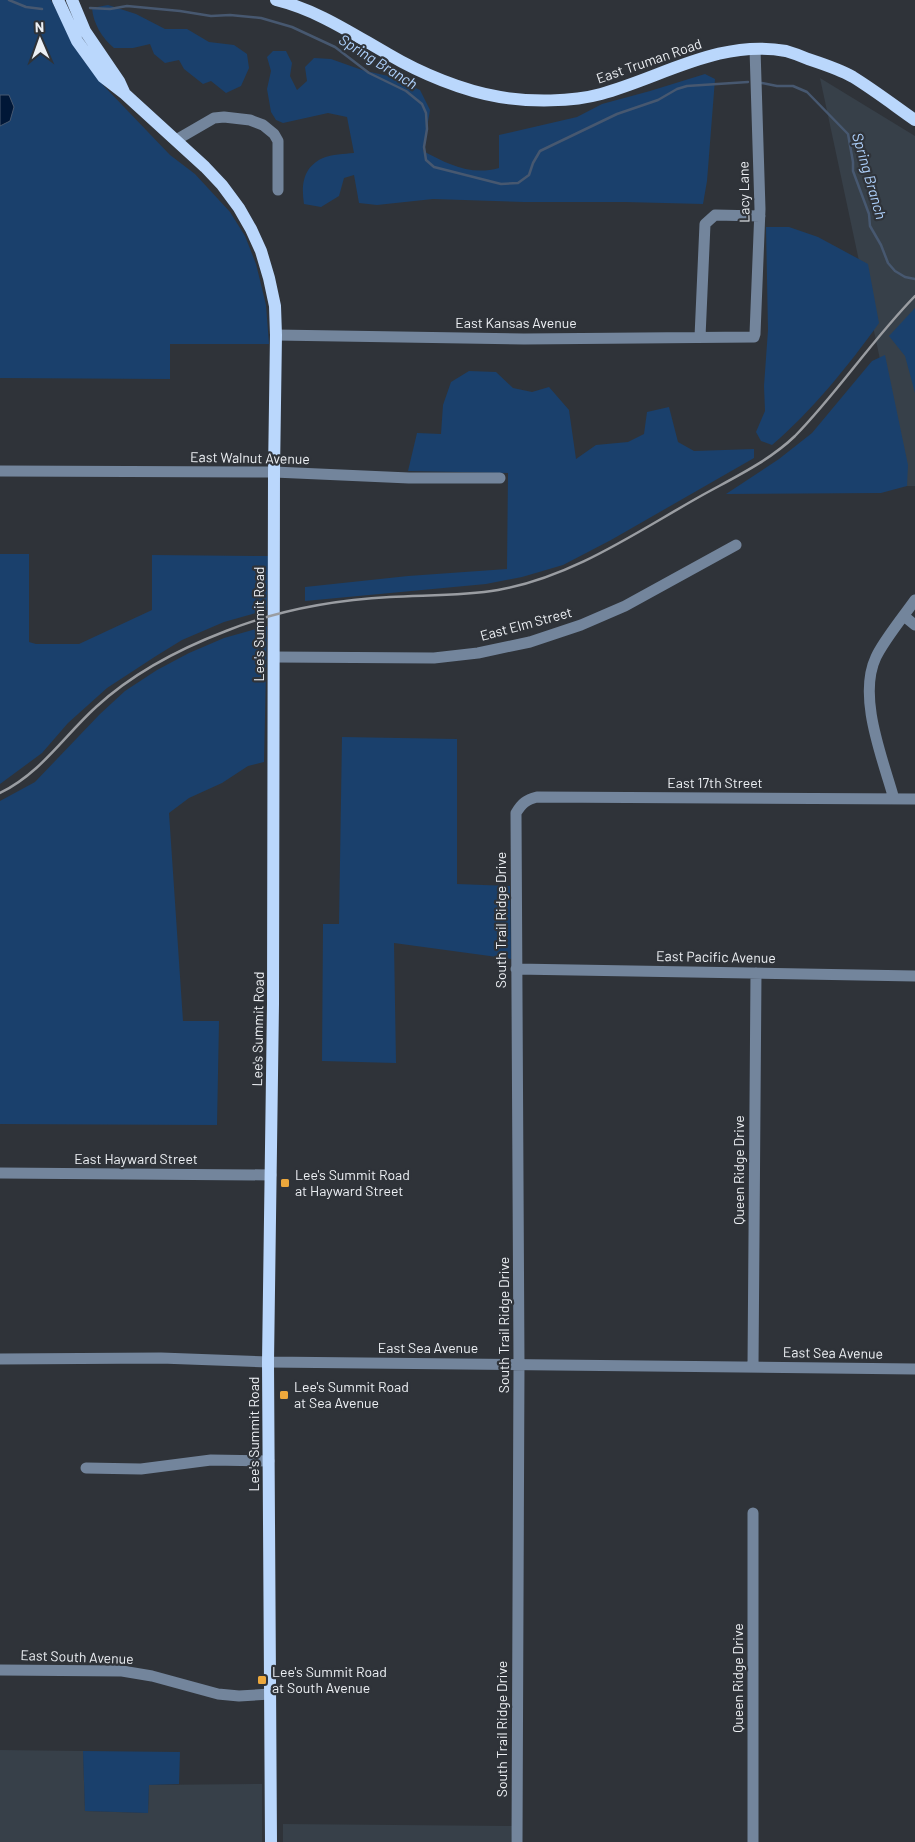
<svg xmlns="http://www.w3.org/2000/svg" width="915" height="1842" font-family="Barlow,sans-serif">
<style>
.built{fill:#374049}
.green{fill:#1a406c}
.water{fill:#001737;stroke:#475870}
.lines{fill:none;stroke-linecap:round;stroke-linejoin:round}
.stream{stroke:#475870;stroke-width:2.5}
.minor{stroke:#73859c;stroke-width:11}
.major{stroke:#bad7fc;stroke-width:12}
.rail{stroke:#9a9da2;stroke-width:2.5}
.poi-dot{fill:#eda83c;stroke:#2f3339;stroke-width:2}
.labels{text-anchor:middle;stroke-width:4.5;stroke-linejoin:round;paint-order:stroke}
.street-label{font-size:14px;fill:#edf0f4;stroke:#2f3339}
.poi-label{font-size:14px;fill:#edf0f4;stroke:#2f3339;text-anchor:start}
.water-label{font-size:15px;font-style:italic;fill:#aed1fc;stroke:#2f3339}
</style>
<rect width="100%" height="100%" fill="#2f3339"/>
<!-- built -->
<path class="built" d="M820 78 915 136V486H907Z
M0 1750 83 1751 85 1811 148 1813 149 1785 262 1784V1842H0Z
M283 1824 512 1826 511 1842H283Z"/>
<!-- green -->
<path class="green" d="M0 0H51L82 58 103 85 170 155 195 174 230 212 245 236 256 264 266 305 269 344H170V379L0 378Z
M108 5 136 14 165 29H187L209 42 234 45 247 54 249 68 241 86 226 93 211 81 203 84 184 69 179 60 165 63 154 54 150 44 133 48H114C102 38 93 23 92 8Z
M273 51H286L292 63 290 76 297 90 307 81 305 67 314 58 331 59 362 70 388 76 420 90 430 110 423 151C448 164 470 176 499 168V135L577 117 602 104 650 91 705 74 715 79 707 181 703 204 625 202H524L433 199 377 205 359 203 354 175 344 178 339 196 321 207 304 204C301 185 303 167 323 158 332 154 344 154 354 153L347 117 328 113 283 123 276 120 271 112 267 89 271 71 267 57Z
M766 227H789L818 237 868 264 879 323C849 365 811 412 772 445L761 441 756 432 765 411 764 386 768 330Z
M915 308V393L905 356 889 336Z
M885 355 908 465 907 486 881 493 726 494 779 459 812 433 872 361Z
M469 371 496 372 513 388 532 392 549 387 569 410 576 459 596 445 628 442 644 434 647 412 669 407 678 442 694 451 754 449V458L611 540 563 565 522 577 486 584 305 601V587L408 576 507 569 508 473 408 471 417 433 441 434 443 405 451 382Z
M0 554H29V642L36 644H79L152 610V555L268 556 267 610 224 622 182 640 156 656 107 688 68 723 42 753 0 784Z
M267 626 264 762 248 766 222 783 189 798 169 813 183 1021H219L217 1125 0 1124V801L35 782 100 714 125 691 157 670 189 653 224 638Z
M342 737 457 739V884L510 886 511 959 394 943 396 1063 322 1061 323 924H339Z
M83 1751 180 1752 179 1784 149 1785 148 1813 85 1811Z"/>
<!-- water -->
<path class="water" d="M0 95H9L14 107 10 121 0 126Z"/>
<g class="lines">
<!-- stream -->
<path class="stream" d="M9 0 26 7 42 9
M90 8 110 9 127 6 180 11 211 16 230 15 261 18 292 27 335 47 369 73 406 91 422 104 426 113 427 129 424 147 426 160 434 167 501 184 518 183 529 175 533 163 540 151 617 114 658 100 677 89 687 86 748 82
M762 83 777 86H793L807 92 848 134 853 162V171L869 214 870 226 881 245 888 263 895 271 905 277 915 279"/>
<!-- minor -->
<path class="minor" d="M176 140 214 118 224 117 250 120 263 125 274 134 278 141V190
M276 335 524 339 754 337 755 334 760 209 755 49
M700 337 705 224 715 215 760 216
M0 471 274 472 409 478H500
M904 616 915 625
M274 657 434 658 478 653 530 642 581 625 625 606 736 545
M894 799C883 759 857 697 876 657 884 640 903 617 915 600
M516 969 915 976
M0 1173 271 1175
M0 1359 161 1358 268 1362 915 1369
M753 1367 756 973
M86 1468 141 1469 211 1460 269 1461
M0 1670 122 1671 152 1676 218 1694 239 1696 270 1694
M517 1842 519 1364 516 813C522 803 526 800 537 797L915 799
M753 1842V1513"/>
<!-- major -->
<path class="major" d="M58 0 77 41 103 77 125 94 205 167 222 185 239 208 251 229 261 251 269 278 275 306 276 335 274 472 273 1004 268 1362 271 1842
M72 0 85 31 119 81 124 92
M276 0C317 10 351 33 388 54 420 73 463 91 500 97 530 102 572 102 601 94 663 77 719 39 786 51 793 53 801 56 808 59 823 64 839 69 853 77 874 90 895 106 915 120"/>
<!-- rail -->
<path class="rail" d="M0 793C41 773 64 736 96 707 134 672 179 649 226 631 278 610 335 600 390 597 426 595 463 596 498 590 572 577 635 533 699 497 731 479 768 462 795 436 838 392 872 340 915 296"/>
</g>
<!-- markers -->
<g class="poi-dot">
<rect x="280" y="1178" width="10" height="10" rx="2.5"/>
<rect x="279" y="1390" width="10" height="10" rx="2.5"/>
<rect x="257" y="1675" width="10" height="10" rx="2.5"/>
</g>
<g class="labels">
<!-- street labels -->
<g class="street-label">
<text transform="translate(649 61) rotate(-19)" y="5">East Truman Road</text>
<text transform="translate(744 192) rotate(-91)" y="5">Lacy Lane</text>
<text x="516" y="328">East Kansas Avenue</text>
<text transform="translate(250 458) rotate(1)" y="5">East Walnut Avenue</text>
<text transform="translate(259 624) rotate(-90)" y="5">Lee's Summit Road</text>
<text transform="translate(526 624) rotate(-15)" y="5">East Elm Street</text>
<text x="715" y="788">East 17th Street</text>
<text transform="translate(501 920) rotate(-90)" y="5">South Trail Ridge Drive</text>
<text transform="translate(716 957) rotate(1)" y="5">East Pacific Avenue</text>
<text transform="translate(258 1029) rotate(-89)" y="5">Lee's Summit Road</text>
<text x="136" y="1164">East Hayward Street</text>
<text transform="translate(739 1170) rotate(-90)" y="5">Queen Ridge Drive</text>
<text transform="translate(504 1325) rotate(-90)" y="5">South Trail Ridge Drive</text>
<text x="428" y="1353">East Sea Avenue</text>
<text transform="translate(833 1353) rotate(1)" y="5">East Sea Avenue</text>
<text transform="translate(254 1434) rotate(-90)" y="5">Lee's Summit Road</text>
<text transform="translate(77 1657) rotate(2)" y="5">East South Avenue</text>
<text transform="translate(738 1678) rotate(-90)" y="5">Queen Ridge Drive</text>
<text transform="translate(502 1729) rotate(-90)" y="5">South Trail Ridge Drive</text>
</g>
<!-- poi labels -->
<g class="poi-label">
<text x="295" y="1180">Lee's Summit Road<tspan x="295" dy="16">at Hayward Street</tspan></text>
<text x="294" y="1392">Lee's Summit Road<tspan x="294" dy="16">at Sea Avenue</tspan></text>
<text x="272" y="1677">Lee's Summit Road<tspan x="272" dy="16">at South Avenue</tspan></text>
</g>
<!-- water labels -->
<g class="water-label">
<text transform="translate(378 62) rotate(32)" y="5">Spring Branch</text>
<text transform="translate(869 176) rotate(74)" y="5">Spring Branch</text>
</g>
</g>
<!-- north arrow -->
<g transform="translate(40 40) rotate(358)" stroke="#2f3339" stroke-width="4" paint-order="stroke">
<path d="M0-4L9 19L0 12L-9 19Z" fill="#edf0f4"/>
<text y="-8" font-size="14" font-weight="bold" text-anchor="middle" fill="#edf0f4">N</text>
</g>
</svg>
